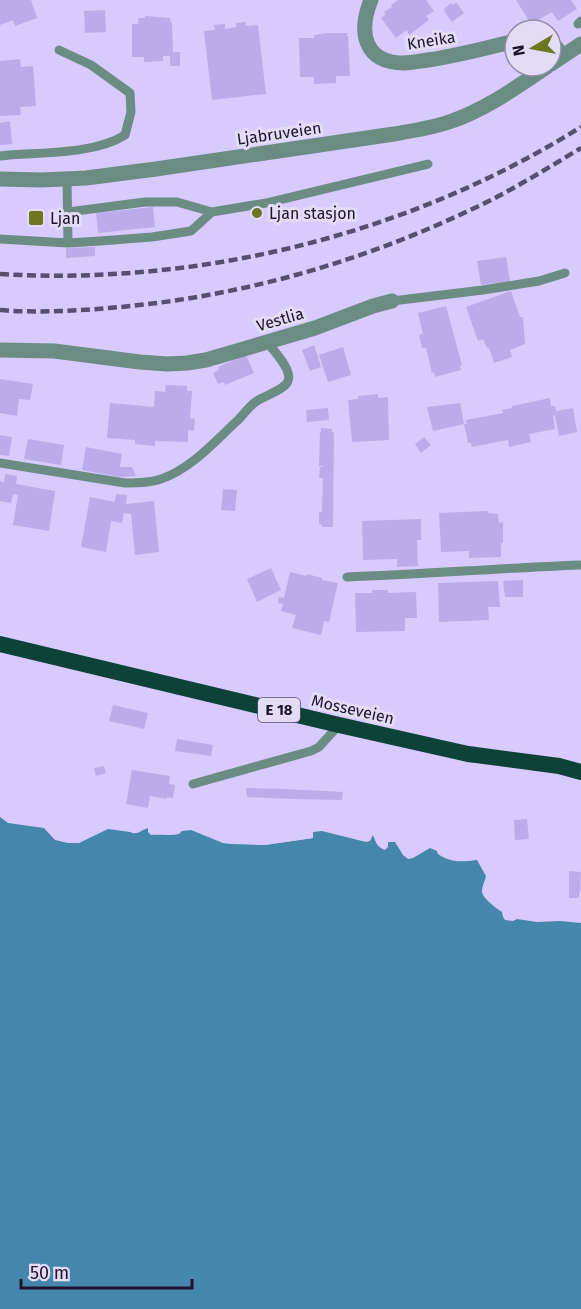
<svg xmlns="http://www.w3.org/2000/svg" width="581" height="1309" font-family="'Fira Sans',sans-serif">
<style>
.water{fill:#4486ac}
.pier{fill:#d8cafe}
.building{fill:#bbabe8}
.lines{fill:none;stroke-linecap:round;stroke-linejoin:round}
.service{stroke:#6a8c83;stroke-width:9}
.minor{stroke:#6a8c83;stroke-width:15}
.tertiary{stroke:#6a8c83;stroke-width:15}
.trunk{stroke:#0d4238;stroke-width:16}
.rail{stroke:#584e6f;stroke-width:4.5;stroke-dasharray:9 4.5;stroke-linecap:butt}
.poi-dot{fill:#6b7621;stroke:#e2dcf6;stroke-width:2}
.labels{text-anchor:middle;stroke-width:6;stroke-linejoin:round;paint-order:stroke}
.shield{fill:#e2dcf6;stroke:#575069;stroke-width:1.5}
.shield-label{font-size:15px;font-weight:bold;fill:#1b142c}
.street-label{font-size:16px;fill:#1b142c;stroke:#e2dcf6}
.poi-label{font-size:16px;fill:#1b142c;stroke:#e2dcf6;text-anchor:start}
</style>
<rect width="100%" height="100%" fill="#d8cafe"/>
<!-- water -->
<path class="water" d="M0 817 8 823 44 828 55 840 68 843H79L108 829 130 832C137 836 141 830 148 828V832L151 835C161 834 170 836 179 834L182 831 191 830 223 843 232 844 265 845 313 838V832L322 831 366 842 370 841 373 835C376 843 377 847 385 850L388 847V842H395L403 855 408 859 413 858 430 848 437 851 438 854C451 863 462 862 477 860L486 876C485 881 482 886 482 891 481 897 497 909 502 912L503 917 505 920 513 921 517 919 537 922 560 921 581 923V1309H0Z"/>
<!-- pier -->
<path class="pier" d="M312 829 313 838 265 845 223 843V840L264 842 310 836V831Z"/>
<!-- building -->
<path class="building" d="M0 0H31L37 18 15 26 13 20 0 25Z
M398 0H426L434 11 426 16 429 20 409 35 407 30 396 38 381 18 386 14 384 12 392 7 391 5Z
M516 0H571L577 9 558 21 552 12 531 24Z
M456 2 464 13 452 22 444 11H445L444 9 451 3 453 5Z
M105 10 106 32 85 33 84 11Z
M145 16 170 18 171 23H172L173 52H180V66H170V56H163V61L144 62V57H132V24H138V18H145Z
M246 22V26L258 25 266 94 212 100 204 31 215 30 214 25 225 24V29L236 27V23Z
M328 33H347V36H348L350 76H336V83L314 84V77H300L299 38H314V35Z
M20 59 21 67 33 66 36 106 20 107 21 115 0 116V61Z
M10 121 12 144 0 145V123Z
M153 207 155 227 98 233 96 213Z
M95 247V256L66 258V248Z
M506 257 510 281 481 285 477 261Z
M511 291 520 317H523L525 344 510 350 512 357 494 363 489 348H487L483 339 478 341 466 307Z
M446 306 462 365H460L461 370 435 377 434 372 432 373 426 348H422L419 335 423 334 418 313Z
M314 345 321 367 310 371 302 350Z
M343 347 351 375 328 382 319 355Z
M246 355 254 373 225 385 224 382 218 384 213 373 219 370 218 367Z
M0 379 33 384 30 400 19 399 17 416 0 413Z
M166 385 187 386V391H192L190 418 195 419 194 431 188 430V442L155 441V446L135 444V440L107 438 110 403 154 407 155 391 165 392Z
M378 394V398L388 397 389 440 352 442 348 400 358 399V396Z
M550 398 551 406H555L556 411 573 408 577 432 559 436 555 415 553 416 555 429 529 434 531 442 509 447 508 440 472 447 471 443H468L464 424H467L466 420 503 413 502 410 512 408V406Z
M460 403 464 424 433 431 427 407Z
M328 408 329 420 307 422 306 410Z
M321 428 332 429V432L334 433 333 527H322L321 524H319V512H322L323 478H319L320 467H323L322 466H319L320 432H321Z
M0 435 12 437 9 456 0 455Z
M424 437 431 445 421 453 415 444Z
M28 439 64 445 61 465 24 459Z
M86 447 122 454 120 467H132L136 476 119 477 82 470Z
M5 474 17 476 16 484 55 491 49 531 13 525 18 495 13 494 11 503 0 501V481L4 482Z
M223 489 237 490 235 511 221 510Z
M116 494 127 495 126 504 154 501 159 552 135 555 131 514 124 513 122 523 111 521 106 552 81 547 90 497 115 502Z
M488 511V513L498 514 499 523 503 522V543H501V557L469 558V551L441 552 439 513Z
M421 519V540H417L418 566 397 567V559L363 560 362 521Z
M271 568 281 590 257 602 247 579Z
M290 572 307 576V574L322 578V580L338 583 329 622 324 621 321 635 292 628 296 615 281 611 283 604 278 603 279 597 284 598Z
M523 580V597H505L503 581Z
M498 581 500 607H488L489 620 439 622 438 583Z
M372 590H388V593L416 592 417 618H405V631L356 632 355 593H372Z
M113 705 148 713 144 729 109 721Z
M177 739 213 745 211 756 175 751Z
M104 766 106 773 96 776 94 768Z
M132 770 170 776 169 784 175 785 173 798 167 797 166 799 150 796 148 808 126 804Z
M246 788 284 789 343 792 342 800 291 799 247 797Z
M527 819 529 839 515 840 514 820Z
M569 871 581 872 580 893H579V898H569Z"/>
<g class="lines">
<!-- service -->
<path class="service" d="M578 24 581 21
M0 156C37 152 94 155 125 135L131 112 130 93 91 65 59 50
M67 179 68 243
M68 212 145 202H177L212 212
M0 239 68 243 100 241 152 237 191 231 212 212 266 203 428 164
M392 301 483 290 539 281 565 273
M0 463 125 483C137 483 150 483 161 479 191 469 215 441 238 420 243 415 248 408 254 403 262 396 284 391 288 381 293 370 273 350 267 342
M347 577C425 574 503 568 581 565
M193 784 311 751 319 747 339 725"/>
<!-- minor -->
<path class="minor" d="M371 0C358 32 364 63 404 63 412 63 420 61 428 60 457 56 486 48 515 41
M551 41 563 56
M0 350 54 351 140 362 167 364 187 363 206 360 315 328 373 306 392 301"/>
<!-- tertiary -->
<path class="tertiary" d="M551 64 581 44
M0 179 41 180 86 178 156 169 394 134C412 131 431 128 449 122 485 110 517 87 548 66"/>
<!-- trunk -->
<path class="trunk" d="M0 644 339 725 468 754 559 766 581 772"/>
<!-- rail -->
<path class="rail" d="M0 274C201 286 410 234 581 127
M0 310C36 313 73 311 109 308 233 298 353 265 466 212 506 194 543 171 581 148"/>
</g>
<!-- markers -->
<g class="poi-dot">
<circle cx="257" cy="213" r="6"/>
<rect x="28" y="210" width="16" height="16" rx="3"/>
</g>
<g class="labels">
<!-- shield labels -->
<rect class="shield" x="258" y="698" width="42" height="24" rx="4.5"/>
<g class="shield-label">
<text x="279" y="715">E 18</text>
</g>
<!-- street labels -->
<g class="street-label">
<text transform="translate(431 40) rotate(-9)" y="6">Kneika</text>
<text transform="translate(279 133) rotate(-8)" y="6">Ljabruveien</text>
<text transform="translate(280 319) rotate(-16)" y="6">Vestlia</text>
<text transform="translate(353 709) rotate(13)" y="6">Mosseveien</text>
</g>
<!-- poi labels -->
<g class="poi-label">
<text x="269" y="219">Ljan stasjon</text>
<text x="50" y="224">Ljan</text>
</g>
</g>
<!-- north arrow -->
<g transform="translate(533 48) rotate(260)"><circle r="28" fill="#e2dcf6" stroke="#928ca5" stroke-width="1.5"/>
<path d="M0-4.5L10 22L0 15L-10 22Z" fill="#6b7621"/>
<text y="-9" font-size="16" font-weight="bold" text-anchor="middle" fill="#1b142c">N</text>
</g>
<!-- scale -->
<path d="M21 1279v9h171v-9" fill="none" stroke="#1b142c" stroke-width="3"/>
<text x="30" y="1279" font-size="18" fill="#1b142c" stroke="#e2dcf6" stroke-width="4.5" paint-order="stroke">50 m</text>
</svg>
